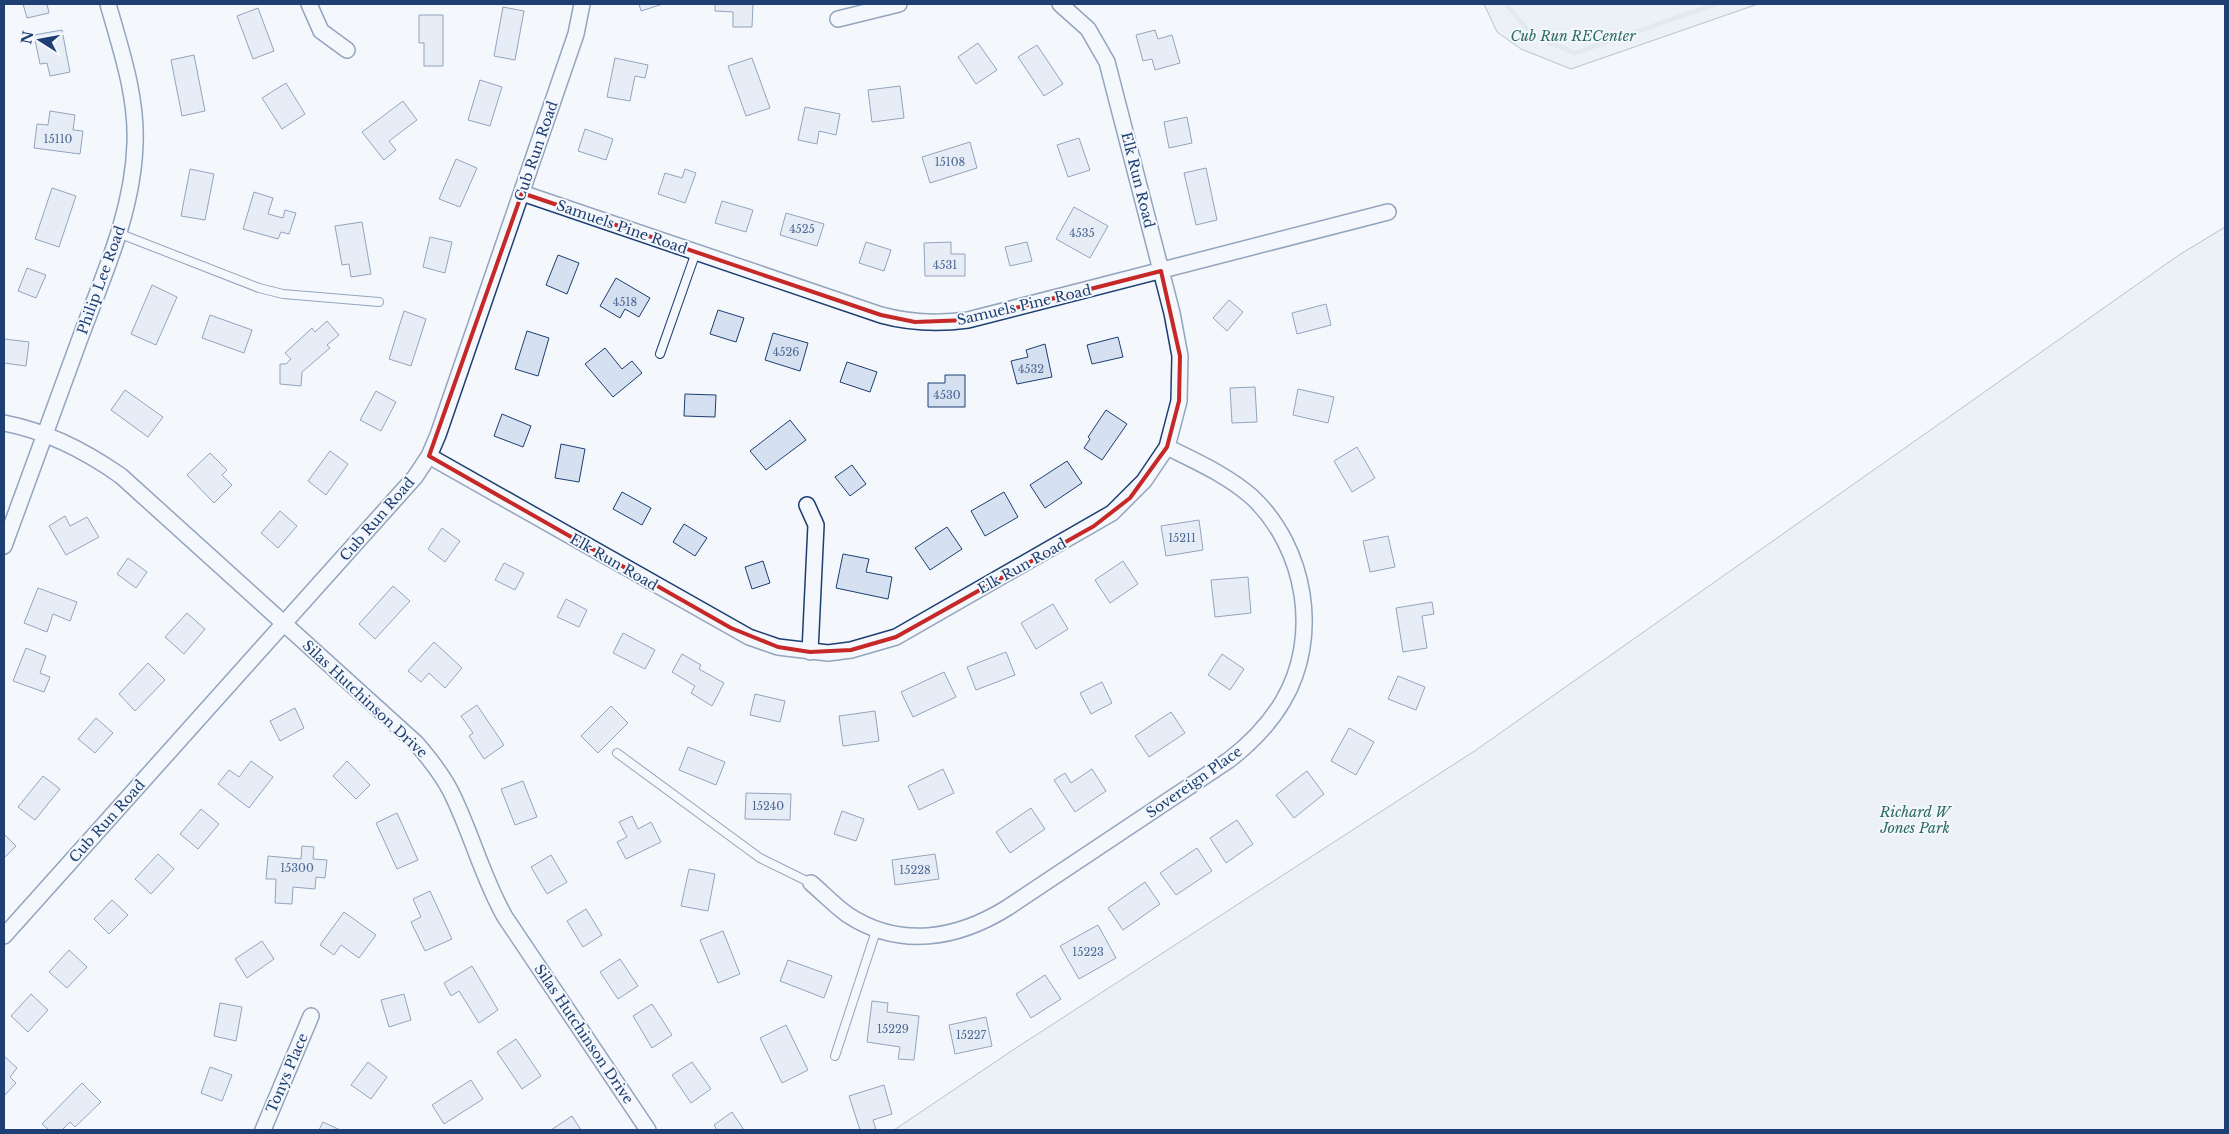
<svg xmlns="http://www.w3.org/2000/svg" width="2229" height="1134" font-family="'Libre Baskerville',serif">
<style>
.green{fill:#e3e9f0;stroke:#687fa3}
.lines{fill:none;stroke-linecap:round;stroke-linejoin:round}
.stream{stroke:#cfd7e4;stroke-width:5}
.building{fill:#d5e0f0;stroke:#1d3f73}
.service-casing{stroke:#1d3f73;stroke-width:10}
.minor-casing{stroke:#1d3f73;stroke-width:18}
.service{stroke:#f4f7fb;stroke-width:8}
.minor{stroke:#f4f7fb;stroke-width:15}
.marked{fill:none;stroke:#c62828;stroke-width:4;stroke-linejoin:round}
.labels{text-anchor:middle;stroke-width:4;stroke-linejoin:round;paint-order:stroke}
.number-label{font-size:11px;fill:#4b6792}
.park-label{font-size:14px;font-style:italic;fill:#2c6c60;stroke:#f4f7fb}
.street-label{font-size:14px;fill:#1d3f73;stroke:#f4f7fb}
</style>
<rect width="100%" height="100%" fill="#f4f7fb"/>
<!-- green -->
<path class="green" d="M1484 4H1758L1571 69 1521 49 1497 32Z
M2225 227V1130H894L1016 1048 1476 750 2179 255Z"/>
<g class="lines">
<!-- stream -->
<path class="stream" d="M1506 4 1532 35 1575 53 1716 4"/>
</g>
<!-- building -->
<path class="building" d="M23 4H47L49 13 27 18Z
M639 4H663L641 11Z
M715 4H753L752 27H733V12L715 11Z
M503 7 524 11 515 60 494 56Z
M258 8 274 51 253 59 237 16Z
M419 15H443V66H424V43H419Z
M62 30 70 72 50 76 47 63 40 64 34 35Z
M1155 30 1158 39 1172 35 1180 63 1155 70 1152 59 1143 61 1136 35Z
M978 43 997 70 976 84 958 57Z
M1037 45 1063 84 1044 96 1018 57Z
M194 55 205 111 182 116 171 60Z
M615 58 648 65 645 78 635 76 630 101 607 97Z
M752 58 770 108 746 116 728 66Z
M480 80 502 87 490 126 468 120Z
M286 83 305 114 282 129 262 98Z
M900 86 904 118 872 122 868 90Z
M403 101 417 120 389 141 396 150 384 160 362 132Z
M805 107 840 114 836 135 819 131 817 144 798 140Z
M50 111 75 115 73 130 83 131 80 154 34 148 37 124 48 125Z
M1187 117 1192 143 1169 148 1164 122Z
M585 129 613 139 606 160 578 151Z
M1079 138 1090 170 1068 177 1057 145Z
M970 142 977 168 930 183 922 157Z
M456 159 477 168 460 207 439 199Z
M1206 168 1217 220 1196 225 1184 173Z
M190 169 214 174 205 220 181 216Z
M685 169 696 173 685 203 658 194 665 173 682 178Z
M52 188 76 196 59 247 35 239Z
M254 192 273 198 268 214 283 218 285 210 296 213 289 234 281 232 278 239 243 229Z
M722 201 753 210 746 232 715 223Z
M1074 207 1108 226 1090 258 1056 239Z
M786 213 824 224 817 246 780 235Z
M362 222 371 274 351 277 349 264 342 265 335 226Z
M430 237 452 242 445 273 423 267Z
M866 242 891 250 884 271 859 263Z
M951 242V254H965V276H925L924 243Z
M1027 242 1032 261 1010 266 1005 247Z
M558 255 579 263 567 294 546 285Z
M27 268 46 275 36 298 18 291Z
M616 278 650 298 639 317 625 309 620 318 600 306Z
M152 285 177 297 156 345 131 334Z
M1229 300 1243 312 1227 331 1213 318Z
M1326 304 1331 325 1297 334 1292 313Z
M718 310 744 318 736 342 710 334Z
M404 311 426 319 411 366 389 359Z
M210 315 252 330 244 353 202 338Z
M327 321 339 335 327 345 330 348 302 372 301 386 280 384V364H286L291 359 285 353 312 328 315 332Z
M527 331 549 338 538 376 515 369Z
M773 333 808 343 800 371 765 360Z
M1118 337 1123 357 1092 364 1087 345Z
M4 339 29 342 26 366 4 363Z
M1045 344 1052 377 1017 384 1011 361 1028 357 1026 350Z
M605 348 622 369 632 361 642 373 613 397 585 364Z
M847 362 877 372 870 392 840 382Z
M945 375H965V407H928V383H945Z
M1255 387 1257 422 1232 423 1230 388Z
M1298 389 1334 397 1328 423 1293 415Z
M125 390 163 417 148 437 111 410Z
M376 391 396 402 381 431 360 420Z
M685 394 716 395 715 417 684 416Z
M1106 410 1127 424 1102 460 1084 448 1090 439 1088 437Z
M502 414 531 426 523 447 494 436Z
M790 420 806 440 766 470 750 451Z
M561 444 585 449 579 482 555 478Z
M1357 447 1375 478 1352 492 1334 461Z
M330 451 348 464 326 495 308 481Z
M210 453 227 470 222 475 232 485 214 503 187 475Z
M1067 461 1082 483 1045 508 1030 485Z
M852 465 866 484 850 496 835 477Z
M622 492 651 508 642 525 613 509Z
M1004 492 1018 517 985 536 971 511Z
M280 511 297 526 278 548 261 533Z
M65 516 70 526 87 517 99 537 66 555 49 526Z
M1199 520 1203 550 1166 556 1161 526Z
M684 524 707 538 695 556 673 542Z
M947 527 962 549 930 570 915 548Z
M442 528 460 541 445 562 428 549Z
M1388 536 1395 567 1370 572 1363 541Z
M843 554 869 559 866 572 892 577 888 599 836 588Z
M128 558 147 572 136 588 117 574Z
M763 561 770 583 752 589 745 567Z
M1123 561 1138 584 1110 603 1095 580Z
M504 563 524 573 515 590 495 580Z
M1248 577 1251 613 1215 617 1211 580Z
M393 586 410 601 375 639 359 624Z
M38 588 77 602 70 621 53 614 47 632 24 623Z
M566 599 587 610 579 627 557 617Z
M1432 602 1434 614 1422 616 1427 648 1403 652 1396 608Z
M1053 604 1068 629 1036 649 1021 623Z
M187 613 205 629 184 654 165 637Z
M623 633 655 650 645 669 613 653Z
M434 642 462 668 445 688 429 673 421 682 408 671Z
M26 648 46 656 40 673 50 677 44 692 13 681Z
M1006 652 1015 675 976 690 967 667Z
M682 654 701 665 699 669 724 683 712 706 691 693 695 686 672 672Z
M1222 654 1244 669 1230 690 1208 675Z
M148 663 165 680 135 711 119 694Z
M944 672 956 697 913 717 901 692Z
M1398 676 1425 687 1416 710 1388 699Z
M1102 682 1112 703 1091 714 1080 693Z
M755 694 785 701 780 722 750 715Z
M477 705 504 745 484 759 469 736 473 733 461 716Z
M611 706 628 723 598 753 581 736Z
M295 708 304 728 280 741 270 721Z
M875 711 879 741 843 746 839 716Z
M1171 712 1185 733 1149 757 1135 736Z
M96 718 113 733 95 753 78 739Z
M1349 728 1374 742 1356 775 1331 761Z
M688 747 725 762 716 785 679 770Z
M251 761 273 777 249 808 218 784 229 770 239 777Z
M347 761 370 785 356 799 333 776Z
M943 769 954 793 919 810 908 786Z
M1092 769 1106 791 1075 812 1054 780 1065 773 1071 783Z
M1307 771 1324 794 1294 818 1276 795Z
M43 776 60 789 35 820 18 807Z
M523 781 537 817 515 825 501 789Z
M746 793 791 794 790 820 745 819Z
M1031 808 1045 829 1010 853 996 832Z
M201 809 219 824 198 849 180 834Z
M842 811 864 819 856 841 834 834Z
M397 813 418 860 397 869 376 823Z
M632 816 638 829 651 822 661 842 626 859 617 842 627 837 619 822Z
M1237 820 1253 844 1226 863 1210 838Z
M4 834 16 846 4 858Z
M302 846 314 847 313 859 327 860 325 878 316 877 315 889 293 887 292 904 275 903 276 879H266L268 856 301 859Z
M1197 848 1212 871 1176 895 1160 873Z
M158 854 174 869 151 894 135 879Z
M935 854 939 879 895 885 892 860Z
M551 855 567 882 547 894 531 867Z
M689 869 715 874 708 911 681 906Z
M1145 882 1160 904 1123 930 1108 908Z
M430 891 452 939 425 951 411 922 421 917 413 899Z
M112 900 128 915 109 934 94 919Z
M586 909 602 935 583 947 567 921Z
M344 912 376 935 359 958 341 945 334 955 320 945Z
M1098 925 1116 958 1079 979 1060 946Z
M723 931 740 974 718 983 700 940Z
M262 941 274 959 247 978 235 959Z
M69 950 87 967 67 988 49 972Z
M620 959 638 986 618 999 600 972Z
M788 960 832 976 824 998 780 981Z
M472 966 498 1010 479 1023 459 991 451 996 444 983Z
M1045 975 1061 999 1031 1018 1016 994Z
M31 994 48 1010 28 1032 11 1016Z
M404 994 411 1020 389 1027 381 1000Z
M872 1001 888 1003 887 1012 919 1016 914 1060 898 1059 900 1047 867 1042Z
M220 1003 242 1007 236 1041 214 1036Z
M652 1004 672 1035 652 1048 633 1016Z
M986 1017 992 1046 955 1054 949 1025Z
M786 1025 808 1070 782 1083 760 1038Z
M516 1039 541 1076 522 1089 497 1052Z
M4 1056 17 1068 10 1077 16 1083 4 1096Z
M368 1062 387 1077 371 1099 351 1085Z
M692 1062 711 1089 691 1103 672 1075Z
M210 1067 232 1075 222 1101 201 1093Z
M471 1080 483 1099 444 1124 432 1105Z
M82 1083 101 1102 75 1127 70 1122 62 1130H49L42 1124Z
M884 1085 892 1114 873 1120 876 1130H860L849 1096Z
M732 1112 744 1130H717L714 1125Z
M572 1116 581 1130H551Z
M323 1122 340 1130H319Z"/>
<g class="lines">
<!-- service casing -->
<g class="service-casing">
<path id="service" d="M118 233 259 288 283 294 379 302
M660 354 696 252
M617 753 760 858 811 883
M835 1056 877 928"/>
</g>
<!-- minor casing -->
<g class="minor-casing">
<path id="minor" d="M309 4 321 31 347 50
M838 19 899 4
M522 193 881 315C910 323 938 324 968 320L1388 212
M4 423C46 431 87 452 121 476L416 743C429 758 441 773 450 790 471 831 482 877 505 917L648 1130
M429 456 749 637 778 647 828 653 851 650 896 637 1112 513 1144 481 1167 447 1179 401 1180 356 1172 313 1107 62 1088 29 1060 4
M807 505 816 525 810 652
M4 546C30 475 56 404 82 333 105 272 133 210 135 144 137 96 121 50 108 4
M811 883C823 893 835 906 848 915 900 949 957 939 1007 908L1229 760C1251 743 1269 725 1283 701 1321 637 1306 548 1252 497 1227 475 1197 462 1167 447
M4 936 415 477 429 456 438 435 576 34 582 4
M263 1130 311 1016"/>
</g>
<!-- service -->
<use href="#service" class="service"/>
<!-- minor -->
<use href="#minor" class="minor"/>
</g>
<!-- marked area -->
<path d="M0 0H2229V1134H0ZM522 193 881 315 915 322 968 320 1161 271 1180 356 1179 401 1167 447 1130 498 1094 526 896 637 851 650 810 652 778 647 731 628 429 456Z" fill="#f4f7fb" fill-opacity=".55" fill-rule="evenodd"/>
<path class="marked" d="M522 193 881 315 915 322 968 320 1161 271 1180 356 1179 401 1167 447 1130 498 1094 526 896 637 851 650 810 652 778 647 731 628 429 456Z"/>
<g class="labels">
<!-- number labels -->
<g class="number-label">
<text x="58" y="143">15110</text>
<text x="950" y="166">15108</text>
<text x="802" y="233">4525</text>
<text x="1082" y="237">4535</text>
<text x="945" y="269">4531</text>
<text x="625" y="306">4518</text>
<text x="786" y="356">4526</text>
<text x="1031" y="373">4532</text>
<text x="947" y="399">4530</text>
<text x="1182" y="542">15211</text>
<text x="768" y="810">15240</text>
<text x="297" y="872">15300</text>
<text x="915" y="874">15228</text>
<text x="1088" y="956">15223</text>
<text x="893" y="1033">15229</text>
<text x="971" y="1039">15227</text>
</g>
<!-- park labels -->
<g class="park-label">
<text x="1573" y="41">Cub Run RECenter</text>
<text x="1915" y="817">Richard W<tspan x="1915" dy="16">Jones Park</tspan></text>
</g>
<!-- street labels -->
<g class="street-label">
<text transform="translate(536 151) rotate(-71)" y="5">Cub Run Road</text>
<text transform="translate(1138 180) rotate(76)" y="5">Elk Run Road</text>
<text transform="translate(622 227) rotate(19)" y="5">Samuels Pine Road</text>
<text transform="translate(101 280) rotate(-70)" y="5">Philip Lee Road</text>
<text transform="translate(1024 305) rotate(-13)" y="5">Samuels Pine Road</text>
<text transform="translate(377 519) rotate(-49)" y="5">Cub Run Road</text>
<text transform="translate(614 562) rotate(30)" y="5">Elk Run Road</text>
<text transform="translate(1022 566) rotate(-29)" y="5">Elk Run Road</text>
<text transform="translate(365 699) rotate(43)" y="5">Silas Hutchinson Drive</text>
<text transform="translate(1194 782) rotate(-35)" y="5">Sovereign Place</text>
<text transform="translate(107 821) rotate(-48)" y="5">Cub Run Road</text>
<text transform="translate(584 1034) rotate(56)" y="5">Silas Hutchinson Drive</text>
<text transform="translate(287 1073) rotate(-67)" y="5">Tonys Place</text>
</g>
</g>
<!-- border -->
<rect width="2229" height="1134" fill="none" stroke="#1d3f73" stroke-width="10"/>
<!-- north arrow -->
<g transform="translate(40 40) rotate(281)" stroke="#f4f7fb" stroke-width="4" paint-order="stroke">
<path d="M0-4L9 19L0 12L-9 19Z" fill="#1d3f73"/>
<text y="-8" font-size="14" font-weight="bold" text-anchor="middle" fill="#1d3f73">N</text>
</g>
</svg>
